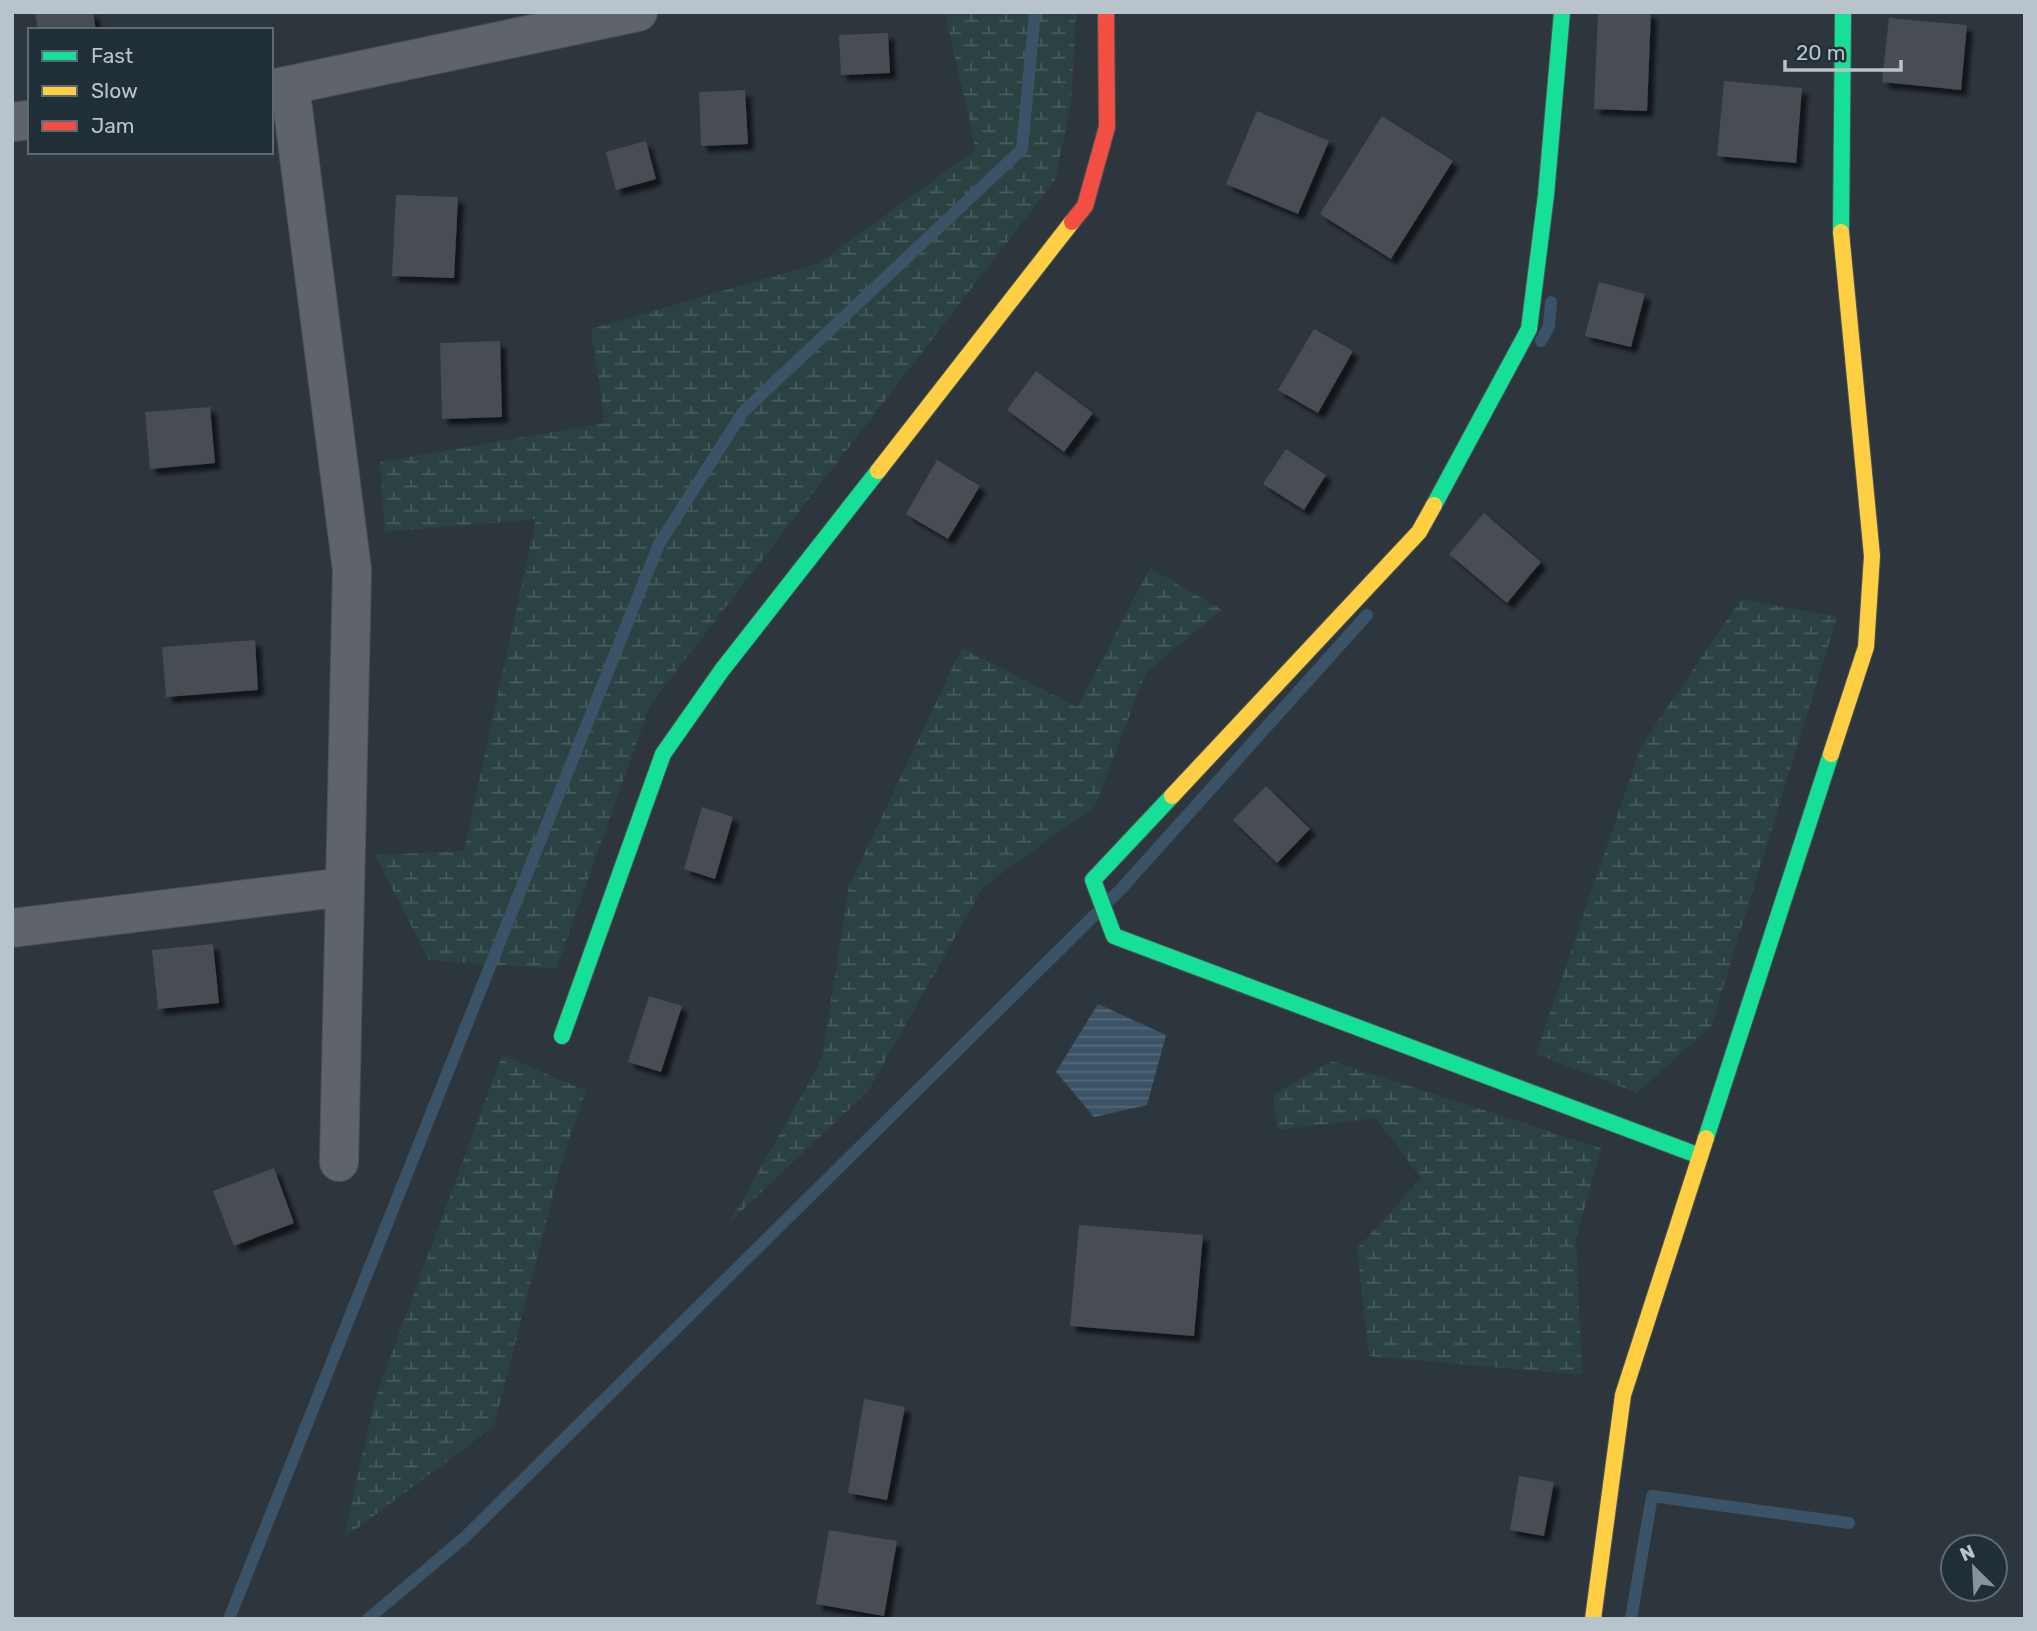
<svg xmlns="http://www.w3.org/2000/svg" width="2037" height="1631" font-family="Rubik,sans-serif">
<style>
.wetland{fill:url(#wetland-marsh)}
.water{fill:url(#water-rules)}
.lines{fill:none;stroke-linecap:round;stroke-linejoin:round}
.stream{stroke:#3b5366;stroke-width:12}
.building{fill:#464d53;filter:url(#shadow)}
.street-casing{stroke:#4c5257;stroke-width:40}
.fast-casing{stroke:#4c5257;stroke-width:18}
.slow-casing{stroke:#4c5257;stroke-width:18}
.jam-casing{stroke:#4c5257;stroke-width:18}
.street{stroke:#5e646a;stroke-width:38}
.fast{stroke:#16e098;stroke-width:16}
.slow{stroke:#ffcf43;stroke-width:16}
.jam{stroke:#f24e42;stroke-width:16}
</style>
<defs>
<pattern id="wetland-marsh" width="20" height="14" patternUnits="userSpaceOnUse" patternTransform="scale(1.75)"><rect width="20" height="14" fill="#2b4242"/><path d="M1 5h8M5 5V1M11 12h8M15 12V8" fill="none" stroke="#485c5c"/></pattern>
<pattern id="water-rules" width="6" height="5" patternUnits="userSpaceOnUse" patternTransform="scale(1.75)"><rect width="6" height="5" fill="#3b5366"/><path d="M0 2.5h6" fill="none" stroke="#556a7b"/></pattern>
<filter id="shadow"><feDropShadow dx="6" dy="6" stdDeviation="2" flood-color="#0009"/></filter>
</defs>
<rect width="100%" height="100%" fill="#2e363d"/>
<!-- wetland -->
<path class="wetland" d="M945 12H1076L1071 104 1055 180 650 705 556 969 429 960 375 855 464 851 536 519 385 532 380 462 605 423 591 329 819 263 976 150Z
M1150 568 1222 610 1146 672 1095 806 984 886 868 1091 730 1222 822 1059 849 886 962 648 1077 707Z
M1741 599 1837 617 1711 1026 1637 1093 1536 1054 1641 746Z
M502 1055 586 1091 561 1164 494 1426 344 1538 375 1399Z
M1331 1061 1601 1148 1576 1239 1582 1375 1369 1356 1357 1249 1421 1178 1376 1118 1278 1130 1273 1095Z"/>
<!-- water -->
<path class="water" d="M1098 1004 1166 1035 1147 1105 1094 1117 1056 1072Z"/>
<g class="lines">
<!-- stream -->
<path class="stream" d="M1541 341 1549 326 1551 302
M229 1619 659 544 743 412 1022 149 1035 12
M368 1619 465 1537 1121 889 1367 615
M1631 1619 1652 1496 1849 1523"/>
</g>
<!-- building -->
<path class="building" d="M35 12H93L96 30H38Z
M1598 12H1651L1647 111 1594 109Z
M1889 18 1967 25 1961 90 1882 82Z
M888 33 890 73 841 75 839 35Z
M1724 81 1802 88 1796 163 1717 156Z
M745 90 748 144 701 146 699 92Z
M1257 111 1329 141 1298 214 1226 184Z
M1382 116 1453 161 1391 259 1320 214Z
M646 141 656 179 616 190 606 152Z
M396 195 458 197 454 278 392 276Z
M1599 282 1645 294 1631 347 1585 336Z
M1314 329 1353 351 1318 413 1278 390Z
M500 341 502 417 442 419 440 343Z
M1036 371 1093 413 1064 452 1007 410Z
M210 407 215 463 150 469 145 412Z
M1286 449 1326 475 1304 510 1263 484Z
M937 460 980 486 948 539 906 514Z
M1484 513 1541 562 1507 603 1449 554Z
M255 640 258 690 166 697 162 647Z
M1266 786 1310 829 1277 863 1233 820Z
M702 807 733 817 715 879 684 869Z
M213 944 219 1003 158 1009 152 950Z
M649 996 682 1006 661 1072 628 1062Z
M274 1168 294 1223 234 1246 213 1191Z
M1079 1225 1203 1235 1194 1336 1070 1326Z
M864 1399 905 1407 887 1500 848 1493Z
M1519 1476 1554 1482 1544 1536 1510 1530Z
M829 1530 897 1541 884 1616 816 1604Z"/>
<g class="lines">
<!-- street casing -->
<g class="street-casing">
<path id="street" d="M290 86 352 570 339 1162
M271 89 638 12
M12 122 30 120
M12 928 345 887"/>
</g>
<!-- fast casing -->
<g class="fast-casing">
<path id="fast" d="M1841 232 1843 12
M1434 505 1529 329 1546 195 1562 12
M1172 796 1093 880 1114 936 1700 1156
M562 1036 663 754 722 670 878 471
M1706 1138 1831 754"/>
</g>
<!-- slow casing -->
<g class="slow-casing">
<path id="slow" d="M878 471 1072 222
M1831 754 1866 647 1872 556 1841 232
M1172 796 1419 532 1434 505
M1593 1619 1623 1395 1706 1138"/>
</g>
<!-- jam casing -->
<g class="jam-casing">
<path id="jam" d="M1072 222 1085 206 1107 127 1106 12"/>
</g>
<!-- street -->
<use href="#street" class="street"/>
<!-- fast -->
<use href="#fast" class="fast"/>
<!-- slow -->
<use href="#slow" class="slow"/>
<!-- jam -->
<use href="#jam" class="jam"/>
</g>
<!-- border -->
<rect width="2037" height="1631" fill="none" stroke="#b9c3cc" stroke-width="28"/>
<!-- legend -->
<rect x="28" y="28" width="245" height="126" fill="#202e38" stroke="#5d6a73" stroke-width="2"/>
<rect x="42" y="51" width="35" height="10" fill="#16e098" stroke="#5d6a73" stroke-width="2"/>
<text x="91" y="63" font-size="21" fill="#b9c3cc">Fast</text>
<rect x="42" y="86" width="35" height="10" fill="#ffcf43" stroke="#5d6a73" stroke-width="2"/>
<text x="91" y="98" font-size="21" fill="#b9c3cc">Slow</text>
<rect x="42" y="121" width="35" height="10" fill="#f24e42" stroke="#5d6a73" stroke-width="2"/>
<text x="91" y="133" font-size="21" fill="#b9c3cc">Jam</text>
<!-- north arrow -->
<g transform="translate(1974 1568) rotate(336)"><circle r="33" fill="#202e38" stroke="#5d6a73" stroke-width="2"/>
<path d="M0-5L12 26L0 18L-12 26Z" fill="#88929a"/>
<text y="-10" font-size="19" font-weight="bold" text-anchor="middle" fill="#b9c3cc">N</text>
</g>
<!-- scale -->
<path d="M1785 60v10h116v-10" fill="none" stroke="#b9c3cc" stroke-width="3.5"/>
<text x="1796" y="60" font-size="21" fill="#b9c3cc" stroke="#202e38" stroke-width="5" paint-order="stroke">20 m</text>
</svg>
